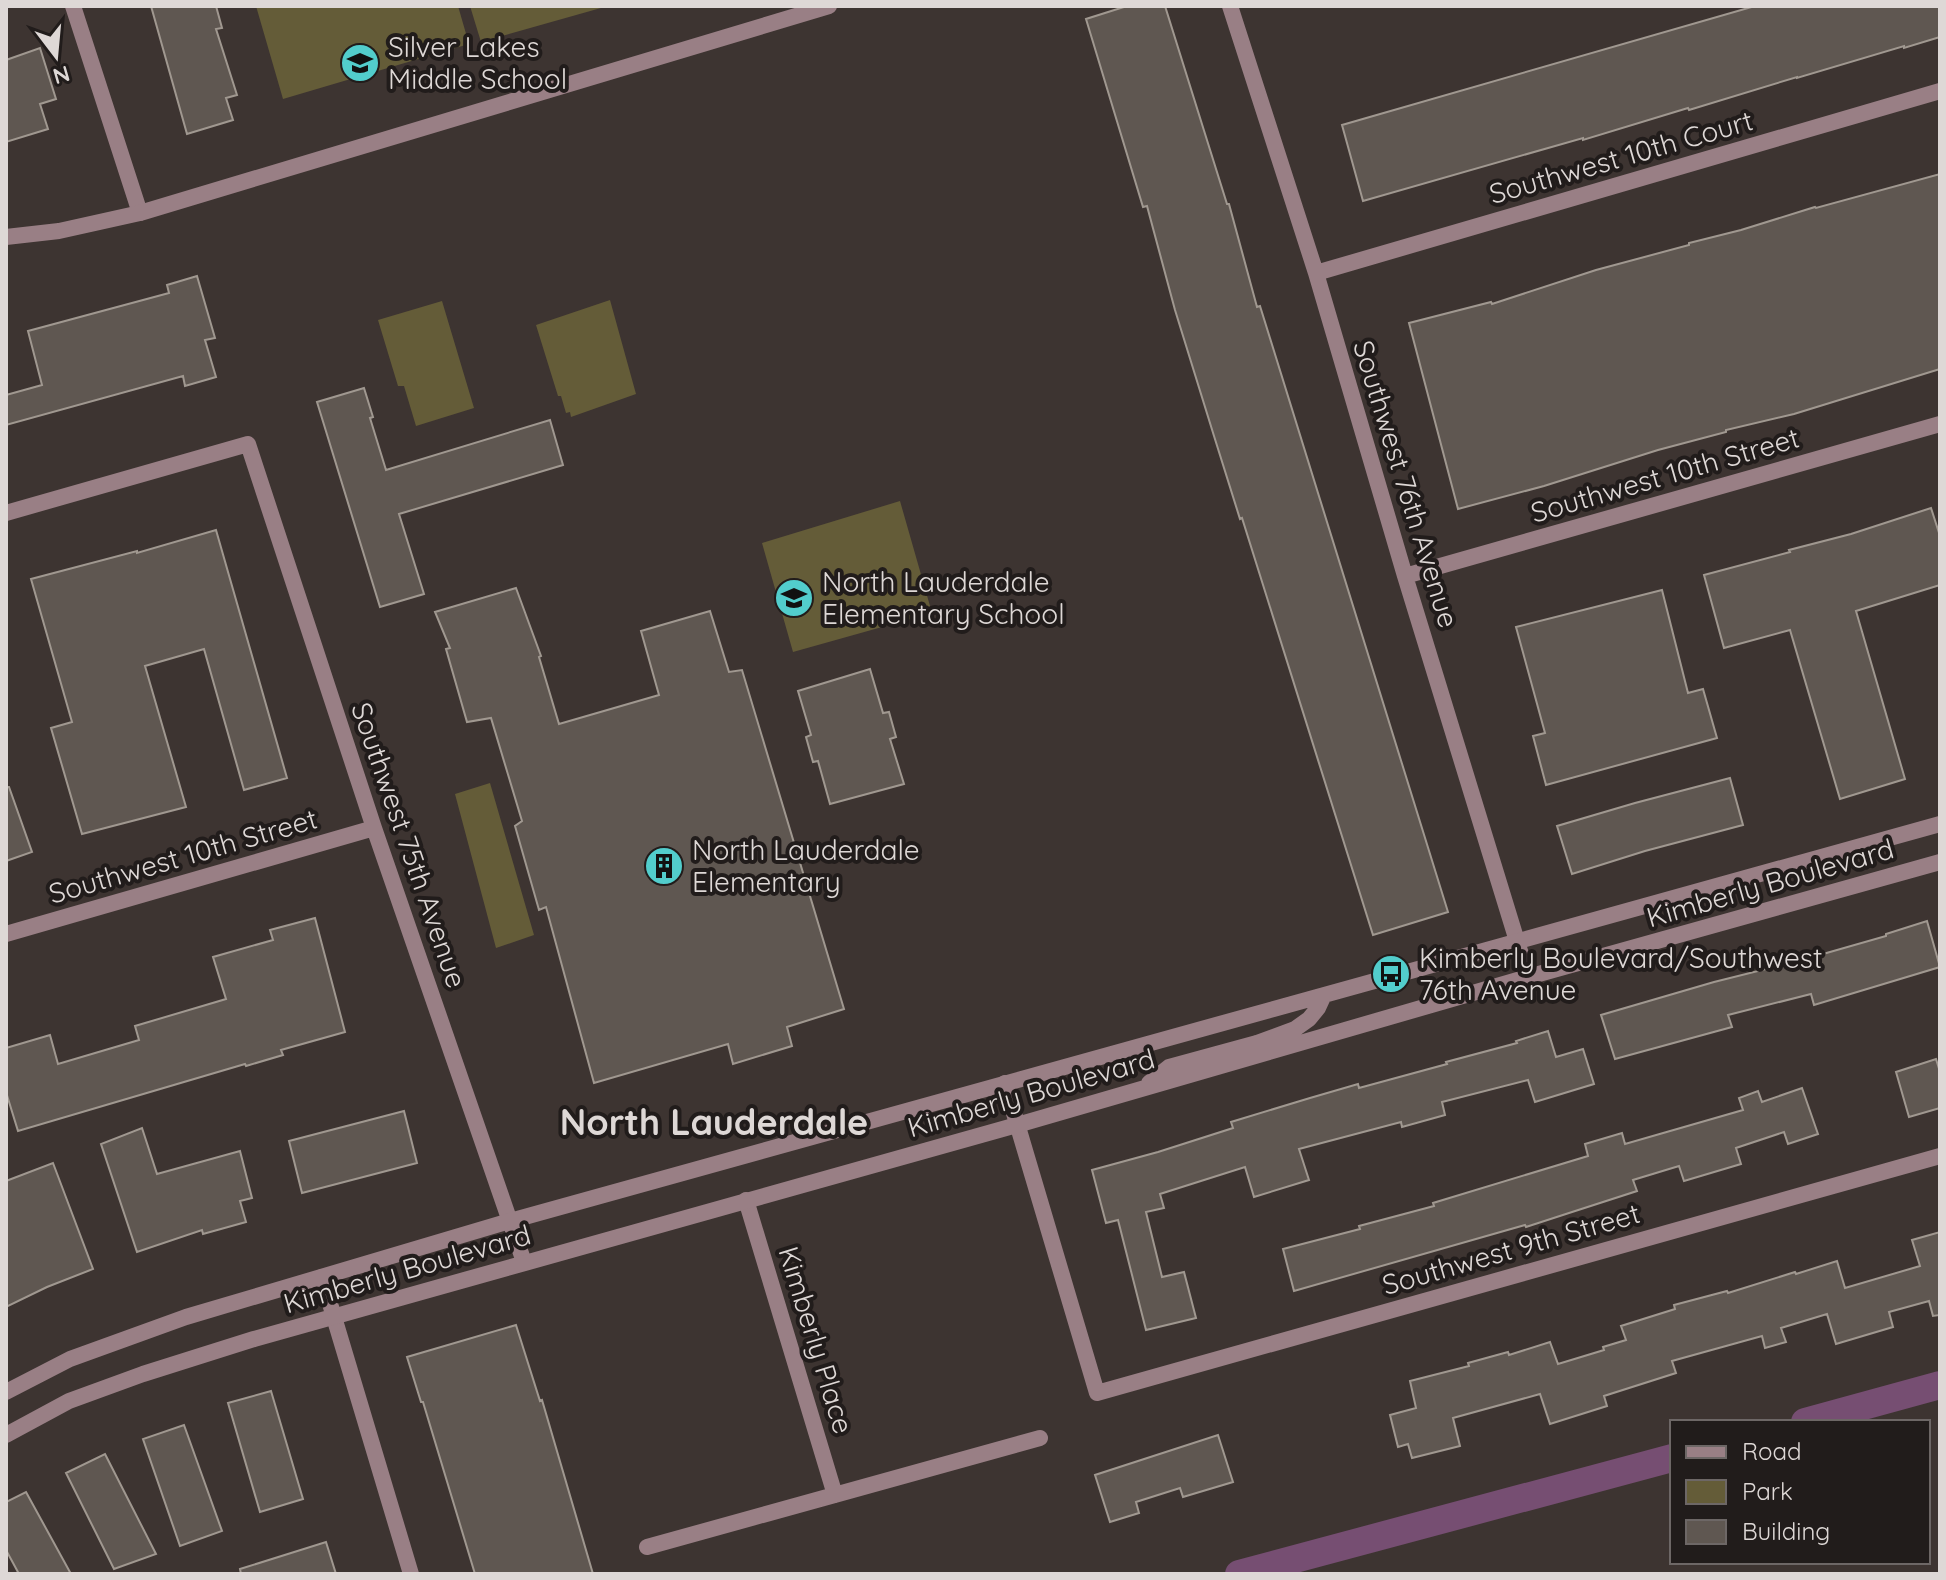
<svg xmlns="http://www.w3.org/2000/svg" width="1946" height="1580" font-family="Quicksand,sans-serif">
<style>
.green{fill:#645c38}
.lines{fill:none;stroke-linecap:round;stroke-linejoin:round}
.canal{stroke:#764e72;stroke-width:28}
.building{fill:#5f5751;stroke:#a09890;stroke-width:2}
.minor{stroke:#997f85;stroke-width:16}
.tertiary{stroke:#997f85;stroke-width:16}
.labels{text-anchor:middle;stroke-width:8;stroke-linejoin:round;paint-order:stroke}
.poi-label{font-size:28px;fill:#ded8d6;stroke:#211c1b;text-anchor:start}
.street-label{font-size:28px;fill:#ded8d6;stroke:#211c1b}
.district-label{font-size:36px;font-weight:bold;fill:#ded8d6;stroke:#211c1b}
</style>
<rect width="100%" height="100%" fill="#3d3431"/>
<!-- green -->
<path class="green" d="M256 6H458L469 44 283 99Z
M470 6H608L481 42Z
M610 300 636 394 571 417 570 412 566 413 561 396H558L536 325Z
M442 301 474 408 416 426 404 386H398L378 320Z
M900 501 932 613 793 652 762 543Z
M490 783 534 935 496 948 455 794Z"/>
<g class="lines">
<!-- canal -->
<path class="canal" d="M1805 1422 1940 1385
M1239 1574 1672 1458"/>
</g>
<!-- building -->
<path class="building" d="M151 6H216L222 28 216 29 237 95 226 98 233 120 187 134Z
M1127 6H1165L1227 204H1229L1257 307 1260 306 1448 912 1373 935 1242 518 1240 519 1214 436 1175 310 1147 206 1143 207 1086 19Z
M1755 6H1940V37L1904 48V46L1797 78V77L1689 110 1688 108 1583 140V138L1363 201 1342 125Z
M40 48 56 99 40 104 48 129 6 142V60Z
M1940 174V369L1794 414 1726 430V432L1658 450 1544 486 1458 509 1409 323 1491 302 1492 304 1596 270 1689 245V243L1741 230 1815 207 1816 208Z
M197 276 215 338 205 340 216 377 185 386 183 376 6 425V395L42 385 28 331 169 293 167 285Z
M364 388 373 417 370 418 386 470 550 420 563 465 399 514 424 594 380 607 317 402Z
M1931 508 1940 536V585L1856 611 1905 779 1840 799 1790 630 1724 648 1704 575 1790 552 1789 550 1851 534Z
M216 530 287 778 244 790 204 649 145 666 186 807 82 834 51 728 72 722 31 579 137 551V553Z
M516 588 541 656 539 657 559 724 659 695 641 631 710 611 729 672 742 670 844 1009 787 1027 792 1046 733 1064 728 1044 594 1083 546 907 539 910 515 826 522 821 491 718 467 722 446 649 450 648 435 612Z
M1662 590 1688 693 1703 689 1717 738 1546 785 1533 736 1545 733 1516 627Z
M870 669 883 713 889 712 896 737 890 739 904 784 830 804 818 761 813 762 806 737 811 735 798 691Z
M1730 778 1743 825 1645 851 1572 874 1557 826 1635 803Z
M6 787H9L32 852 6 861Z
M315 918 345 1032 281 1050 283 1055 246 1066 245 1064 18 1131 6 1092V1048L50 1035 58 1064 139 1040 135 1026 226 999 213 957 273 940 270 930Z
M1927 921 1940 967 1814 1005 1811 994 1728 1015 1732 1027 1615 1059 1601 1015 1714 982 1802 960 1886 936V934Z
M1548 1031 1556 1057 1583 1049 1594 1084 1535 1102 1528 1080 1442 1102 1445 1115 1402 1127 1401 1122 1299 1149 1309 1180 1254 1197 1245 1167 1160 1194 1164 1208 1146 1212 1162 1277 1184 1272 1196 1318 1146 1330 1118 1220 1106 1223 1092 1170 1158 1152 1233 1128 1231 1122 1310 1098 1358 1084 1359 1088 1447 1064 1446 1062 1517 1043 1516 1041Z
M1936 1059 1940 1072V1108L1909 1117 1896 1072Z
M1802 1088 1818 1134 1788 1144 1784 1132 1736 1148 1741 1164 1684 1181 1679 1166 1633 1180 1637 1191 1569 1213 1526 1227 1525 1225 1294 1291 1283 1249 1360 1229 1359 1226 1434 1206 1433 1203 1588 1156 1585 1144 1622 1133 1625 1144 1743 1110 1739 1098 1758 1091 1762 1102Z
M404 1111 417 1163 302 1193 289 1141Z
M142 1128 157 1174 240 1151 252 1198 240 1201 246 1222 203 1234 202 1230 137 1252 101 1144Z
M53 1163 93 1269 47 1287 6 1307V1181Z
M1940 1232V1315L1933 1316 1929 1301 1889 1312 1893 1327 1836 1344 1827 1314 1781 1328 1786 1342 1765 1348 1762 1336 1672 1361 1676 1373 1604 1396 1607 1406 1550 1424 1540 1394 1453 1418 1460 1446 1412 1458 1408 1444 1398 1447 1390 1415 1416 1408 1410 1381 1469 1366 1468 1363 1508 1352 1509 1355 1550 1342 1558 1364 1604 1350 1603 1347 1626 1340 1621 1326 1675 1309 1674 1305 1727 1291 1728 1293 1795 1272 1796 1274 1837 1261 1845 1288 1920 1266 1912 1240Z
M516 1325 540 1401 542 1400 593 1574H475L423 1402H421L407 1357Z
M271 1391 303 1499 260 1512 228 1403Z
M184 1425 222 1531 180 1546 143 1439Z
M1218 1435 1233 1482 1183 1497 1180 1488 1136 1502 1139 1513 1110 1522 1095 1475Z
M105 1454 156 1554 114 1569 66 1473Z
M26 1492 71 1574H19L6 1550V1502Z
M326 1542 336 1574H241L240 1569Z"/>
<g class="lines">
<!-- minor -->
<path class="minor" d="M73 6 140 213
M1230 6 1316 273 1405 576 1528 977
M1316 273 1940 91
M6 513 248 444 374 828 524 1262
M1405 576 1940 424
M6 934 374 828
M1005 1083 1097 1393 1940 1156
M746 1200 835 1495
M322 1277 411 1574
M647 1547 1040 1438"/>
<!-- tertiary -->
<path class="tertiary" d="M6 237 59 231 140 213 829 6
M1149 1083 1169 1067 1257 1043 1295 1029 1309 1019 1318 1008 1324 995
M6 1392 70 1359 186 1317 510 1221 1940 824
M6 1435 69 1401 143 1374 254 1339 1017 1125 1528 977 1940 862"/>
</g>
<!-- icons -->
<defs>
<g id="school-disc" transform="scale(2)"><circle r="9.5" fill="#52cdcc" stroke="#211c1b"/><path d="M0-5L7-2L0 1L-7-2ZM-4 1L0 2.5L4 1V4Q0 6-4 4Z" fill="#111"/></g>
<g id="building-disc" transform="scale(2)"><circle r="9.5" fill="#52cdcc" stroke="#211c1b"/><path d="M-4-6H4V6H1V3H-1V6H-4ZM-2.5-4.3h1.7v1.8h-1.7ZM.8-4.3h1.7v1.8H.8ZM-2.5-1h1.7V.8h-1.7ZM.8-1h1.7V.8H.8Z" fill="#111"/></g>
<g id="bus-disc" transform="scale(2)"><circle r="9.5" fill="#52cdcc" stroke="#211c1b"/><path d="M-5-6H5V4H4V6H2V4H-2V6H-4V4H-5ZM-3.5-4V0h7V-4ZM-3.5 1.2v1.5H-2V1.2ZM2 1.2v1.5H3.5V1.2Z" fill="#111"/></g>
</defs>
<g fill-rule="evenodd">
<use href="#school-disc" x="360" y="63"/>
<use href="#school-disc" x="794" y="598"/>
<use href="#building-disc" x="664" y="866"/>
<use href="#bus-disc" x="1391" y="974"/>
</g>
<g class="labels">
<!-- poi labels -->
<g class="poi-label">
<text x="388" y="57">Silver Lakes<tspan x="388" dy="32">Middle School</tspan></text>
<text x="822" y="592">North Lauderdale<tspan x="822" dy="32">Elementary School</tspan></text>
<text x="692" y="860">North Lauderdale<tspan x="692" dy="32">Elementary</tspan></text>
<text x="1419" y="968">Kimberly Boulevard/Southwest<tspan x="1419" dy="32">76th Avenue</tspan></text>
</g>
<!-- street labels -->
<g class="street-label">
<text transform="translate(1621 157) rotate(-16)" y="10">Southwest 10th Court</text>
<text transform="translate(1665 475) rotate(-16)" y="10">Southwest 10th Street</text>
<text transform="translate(1406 484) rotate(73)" y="10">Southwest 76th Avenue</text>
<text transform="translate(409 845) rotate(71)" y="10">Southwest 75th Avenue</text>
<text transform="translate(183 856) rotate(-16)" y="10">Southwest 10th Street</text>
<text transform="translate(1770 883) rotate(-16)" y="10">Kimberly Boulevard</text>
<text transform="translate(1031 1093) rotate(-16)" y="10">Kimberly Boulevard</text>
<text transform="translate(1511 1249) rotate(-16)" y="10">Southwest 9th Street</text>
<text transform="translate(407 1269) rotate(-16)" y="10">Kimberly Boulevard</text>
<text transform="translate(816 1340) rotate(73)" y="10">Kimberly Place</text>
</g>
<!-- district labels -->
<g class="district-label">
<text x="714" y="1135">North Lauderdale</text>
</g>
</g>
<!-- border -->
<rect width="1946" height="1580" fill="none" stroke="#ded8d6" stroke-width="16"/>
<!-- legend -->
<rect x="1670" y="1420" width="260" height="144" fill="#211c1b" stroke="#6d6766" stroke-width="2"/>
<rect x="1686" y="1446" width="40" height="12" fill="#997f85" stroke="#6d6766" stroke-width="2"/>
<text x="1742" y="1460" font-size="24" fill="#ded8d6">Road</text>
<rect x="1686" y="1480" width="40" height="24" fill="#645c38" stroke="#6d6766" stroke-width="2"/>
<text x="1742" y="1500" font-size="24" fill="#ded8d6">Park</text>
<rect x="1686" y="1520" width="40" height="24" fill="#5f5751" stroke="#6d6766" stroke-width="2"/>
<text x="1742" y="1540" font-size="24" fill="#ded8d6">Building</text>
<!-- north arrow -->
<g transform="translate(56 56) rotate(164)" stroke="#211c1b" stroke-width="6" paint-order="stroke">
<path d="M0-6L14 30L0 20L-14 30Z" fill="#ded8d6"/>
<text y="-12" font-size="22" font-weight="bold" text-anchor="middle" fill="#ded8d6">N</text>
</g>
</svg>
